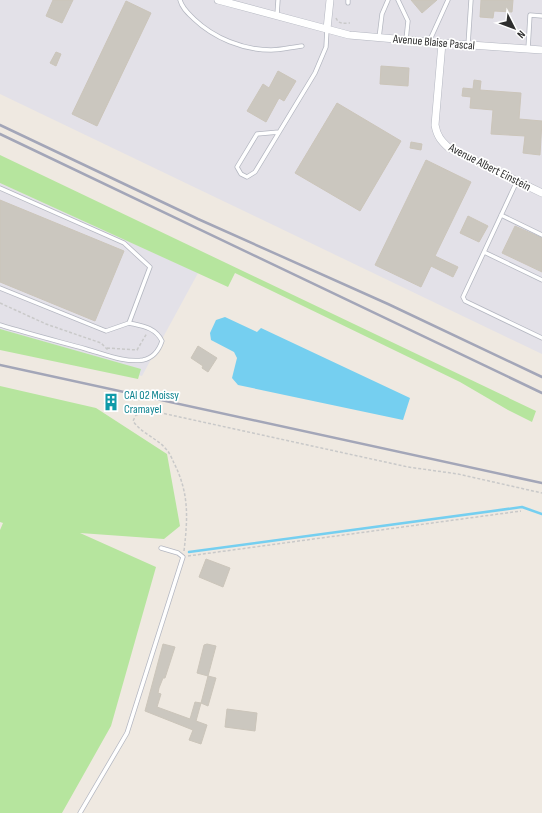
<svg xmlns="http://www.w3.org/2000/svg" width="542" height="813" font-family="'Sofia Sans Condensed',sans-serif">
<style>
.industrial{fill:#e3e1e8}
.green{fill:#b6e59e}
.water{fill:#75cff0}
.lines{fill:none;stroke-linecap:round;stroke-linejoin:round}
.stream{stroke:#75cff0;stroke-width:2.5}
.building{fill:#cbc7bf;stroke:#cbc5ba}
.service-casing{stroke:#b4b7c1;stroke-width:5}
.minor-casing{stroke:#b4b7c1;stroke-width:8}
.path{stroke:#c9c9c9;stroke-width:1.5;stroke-dasharray:3 2;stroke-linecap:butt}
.service{stroke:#fff;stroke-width:3.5}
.minor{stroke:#fff;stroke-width:7}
.rail{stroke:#a3a6b8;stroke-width:2.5}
.labels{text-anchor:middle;stroke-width:3.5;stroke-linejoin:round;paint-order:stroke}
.street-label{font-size:12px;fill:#2e2e2e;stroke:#fff}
.culture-label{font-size:12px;fill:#0d838f;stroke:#fff;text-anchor:start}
</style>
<rect width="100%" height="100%" fill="#efe9e1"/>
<!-- industrial -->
<path class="industrial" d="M0 0H542V354L0 94Z
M0 183 198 273 142 376 0 345Z"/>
<!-- green -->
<path class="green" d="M0 155 536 411 532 422 508 410 460 382 235 273 228 287 0 183Z
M0 329 141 369 138 379 0 350Z
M0 386 96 408 167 454 180 526 164 539 80 533 156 567 111 726 62 813H0V530L3 523 0 522Z"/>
<!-- water -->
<path class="water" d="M225 317 257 332 261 328 410 398 403 420 238 385 232 378 237 358 234 352 211 340 210 333 216 320Z"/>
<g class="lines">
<!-- stream -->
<path class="stream" d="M189 552 522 507 542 514"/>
</g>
<!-- building -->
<path class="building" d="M53 0H73L62 23 46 16Z
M411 0H437L422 13Z
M481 0H513L512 12 494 11 493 18 480 17Z
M126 1 151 13 97 126 72 114Z
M56 52 61 54 56 66 50 63Z
M381 66 409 68 408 86 380 84Z
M278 71 296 81 284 101 279 98 266 122 247 111 263 84 269 88Z
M474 80 481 81 480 90 521 93 519 119 542 121 540 155 523 153 525 136 491 134 493 110 470 108 471 97 462 96 463 88 473 89Z
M337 103 401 141 360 211 295 173Z
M411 142 422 144 421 150 410 148Z
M426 160 471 182 435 256 458 267 453 277 431 266 421 287 375 265Z
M0 200 124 251 95 321 0 282Z
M468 216 488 226 479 242 460 233Z
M515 226 542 238V272L502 253Z
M198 346 217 358 208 372 202 368 203 366 191 358Z
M106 397 117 400 115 406 104 404Z
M206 559 230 568 223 587 199 577Z
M163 644 175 647 165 678H163L159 688 158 693 161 694 157 707 190 719 195 702 201 703 196 721 207 725 201 744 189 740 193 730 145 711Z
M207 644 216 646 208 676 197 673 204 645Z
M208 676 216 678 208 706 201 703Z
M227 709 257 713 255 731 225 727Z"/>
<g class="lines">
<!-- service casing -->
<g class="service-casing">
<path id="service" d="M180 0C182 8 188 13 194 19 214 38 243 50 271 50 281 50 292 47 302 46
M398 0 408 21 406 40
M348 3V0
M277 15 278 0
M379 38 382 14 388 0
M429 42 448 0
M468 45 471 0
M528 49 530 15 542 16
M279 132 257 134 237 167 241 174 247 177 255 172 315 73 326 47 327 29
M517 181 463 297 465 301 542 338
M0 188 124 243 150 267 129 323 106 331 0 288
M501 215 542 235
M484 252 542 280
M0 325C29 334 57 341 86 349 104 354 125 363 143 360 153 358 159 350 162 341 155 327 142 326 129 323
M80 813 127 733 183 557 178 553 161 548"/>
</g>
<!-- minor casing -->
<g class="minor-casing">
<path id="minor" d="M218 0 349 35 442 43 542 50
M327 29 330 0
M442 43 435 125C437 136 441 141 449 148L542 193"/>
</g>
<!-- path -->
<path class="path" d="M336 18C339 25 344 23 350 23
M0 303 46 324 101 343 108 350
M107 348 137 350 147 333
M184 551C188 517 189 493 174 463 172 459 170 453 166 449 157 438 142 434 133 421L136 415 149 412H157L408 467 458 474 542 493
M188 556 521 511"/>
<!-- service -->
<use href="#service" class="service"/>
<!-- minor -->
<use href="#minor" class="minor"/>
<!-- rail -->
<path class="rail" d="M0 125 198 219 388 304 542 377
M0 134 542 393
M0 365 542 483"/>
</g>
<!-- icons -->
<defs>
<g id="building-bare" transform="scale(1.38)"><path d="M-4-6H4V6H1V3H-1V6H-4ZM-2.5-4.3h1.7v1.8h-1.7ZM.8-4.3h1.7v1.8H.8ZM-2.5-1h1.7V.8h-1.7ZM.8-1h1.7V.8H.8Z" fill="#0f9aa8" stroke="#fff" stroke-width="2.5" paint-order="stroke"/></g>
</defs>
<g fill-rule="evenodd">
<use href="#building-bare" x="111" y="402"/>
</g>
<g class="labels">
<!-- street labels -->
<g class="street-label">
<text transform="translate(434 42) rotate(5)" y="4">Avenue Blaise Pascal</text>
<text transform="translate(490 167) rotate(27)" y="4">Avenue Albert Einstein</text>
</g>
<!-- culture labels -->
<g class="culture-label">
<text x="124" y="399">CAI 02 Moissy<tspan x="124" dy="14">Cramayel</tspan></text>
</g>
</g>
<!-- north arrow -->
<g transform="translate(514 28) rotate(132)" stroke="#ffffff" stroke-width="3" paint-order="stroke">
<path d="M0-3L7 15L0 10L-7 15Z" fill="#2e2e2e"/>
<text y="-6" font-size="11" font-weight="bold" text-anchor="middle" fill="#2e2e2e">N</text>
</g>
</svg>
